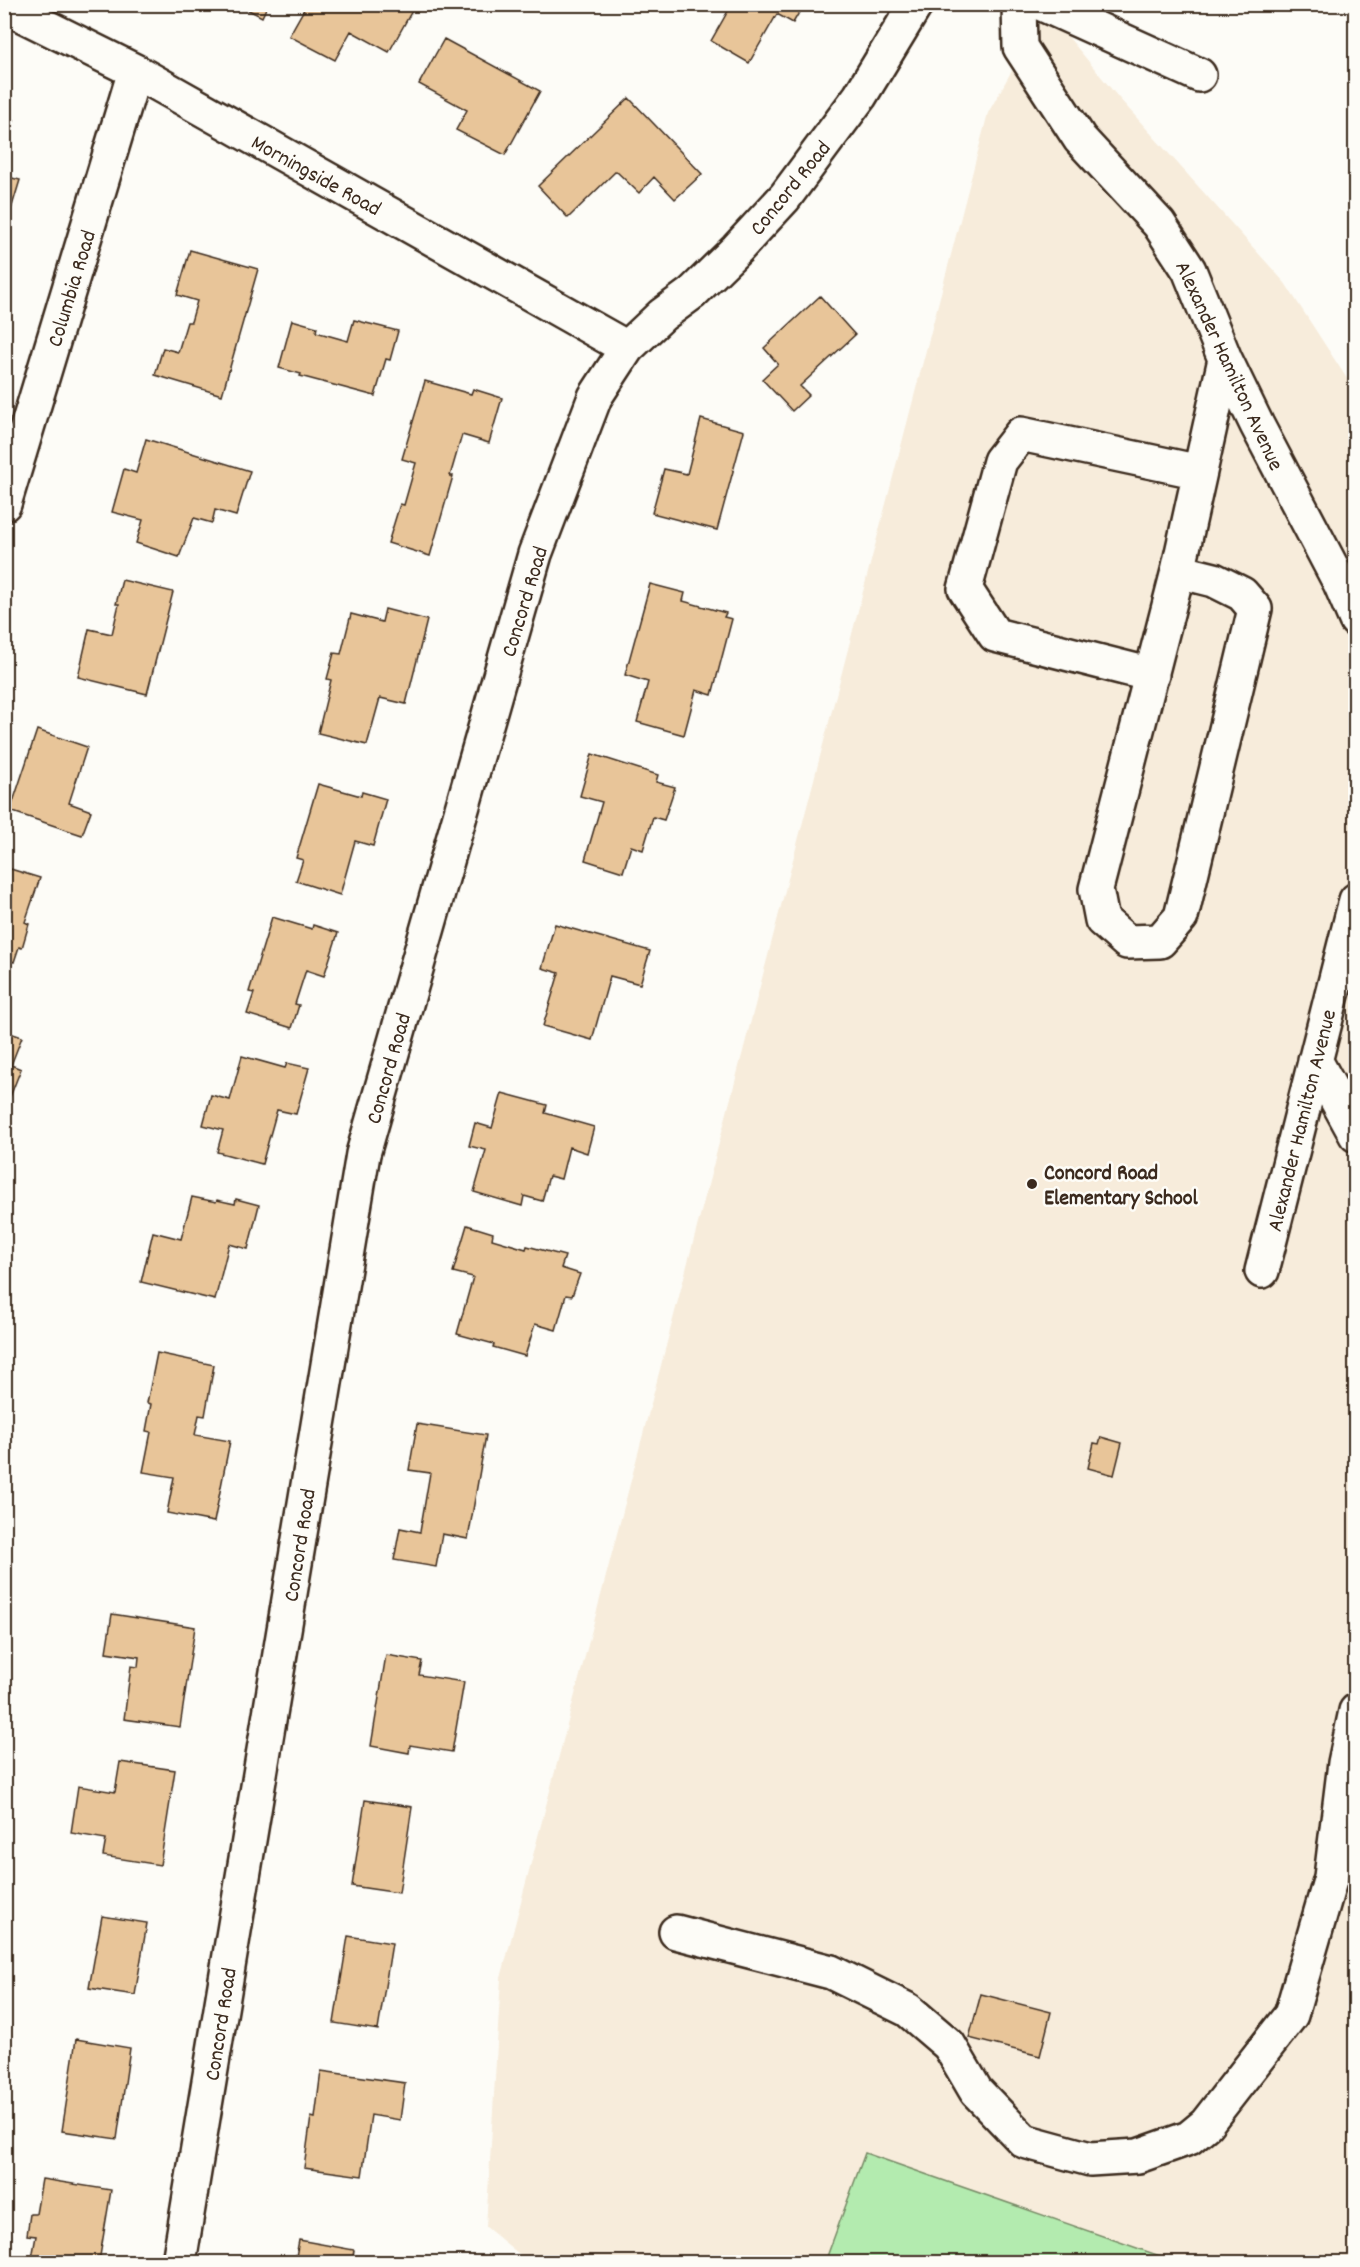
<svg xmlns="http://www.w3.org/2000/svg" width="1360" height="2267" font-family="Dekko,sans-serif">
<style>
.built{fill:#f7ecdb}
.green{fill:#b3ebaf;stroke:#778a66;stroke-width:1.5}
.building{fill:#e8c599;stroke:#3b2a1e;stroke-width:1.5}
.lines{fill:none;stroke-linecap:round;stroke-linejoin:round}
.minor-casing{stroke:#3b2a1e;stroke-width:38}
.minor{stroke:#fdfcf7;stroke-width:33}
.poi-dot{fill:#3b2a1e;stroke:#fdfcf7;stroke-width:2}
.labels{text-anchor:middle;stroke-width:5;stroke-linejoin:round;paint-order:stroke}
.street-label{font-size:22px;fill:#3b2a1e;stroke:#fdfcf7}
.poi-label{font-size:22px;font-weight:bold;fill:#3b2a1e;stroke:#fdfcf7;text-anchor:start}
</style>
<rect width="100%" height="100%" fill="#fdfcf7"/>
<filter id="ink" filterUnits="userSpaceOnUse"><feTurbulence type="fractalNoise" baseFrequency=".0167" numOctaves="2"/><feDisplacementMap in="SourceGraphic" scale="12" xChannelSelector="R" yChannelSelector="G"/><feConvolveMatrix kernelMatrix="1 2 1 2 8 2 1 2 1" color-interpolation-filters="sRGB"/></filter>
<g filter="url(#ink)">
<!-- built -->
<path class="built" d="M1046 10 1118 97 1285 283 1355 391V2262H529L486 2227 501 1978 988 113Z"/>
<!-- green -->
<path class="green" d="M865 2153 1177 2262H825Z"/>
<!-- building -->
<path class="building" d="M237 4H268L262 17Z
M307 4H409L414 7 389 52 351 31 335 60 289 36Z
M732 4H804L793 23 777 14 749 63 711 41Z
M444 39 540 91 505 155 456 130 467 110 419 84Z
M629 98 702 174 675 199 654 177 639 193 616 171 568 218 538 186Z
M4 117 14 120 4 152Z
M4 176 20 180 6 226H4Z
M190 250 258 269 222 395 155 375 163 348 178 352 187 322H191L197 301 177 295Z
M820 296 855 335 800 386 809 395 792 411 762 379 778 364 764 348Z
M292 320 317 327 316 332 348 341 354 320 398 331 390 360 386 359 375 396 300 376 301 374 279 368Z
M425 381 471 394 473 389 502 398 489 443 462 435 450 476H453L430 556 388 543 400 504 404 505 416 463 402 459Z
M701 419 744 431 717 530 652 513 664 469 687 474Z
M146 439 250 471 236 516 215 510 212 523 194 518 179 557 136 543 143 520 112 512 124 469 136 473Z
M122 580 173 592 147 694 78 677 89 629 112 634 119 604H116Z
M650 584 685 593 683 601 726 613 724 617 732 619 712 695 696 690 684 735 637 722 648 682 625 675Z
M385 609 427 620 406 704 380 698 367 745 318 733 331 680 327 679 334 653 341 654 351 614 382 622Z
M37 730 87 747 69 803 91 811 82 835 10 811Z
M592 754 658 775 656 782 675 787 664 820 653 817 643 850 631 846 623 872 585 860 602 802 580 796Z
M318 784 361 796 362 792 386 799 373 846 355 841 340 895 296 881 303 860 296 858Z
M4 867 40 878 25 922 29 924 22 948 19 947 14 962 4 959Z
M272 917 312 929 313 925 338 933 324 976 306 970 295 1004 299 1005 292 1028 247 1014 254 993 249 992Z
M555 924 650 951 640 984 610 976 592 1040 543 1026 559 973 542 968Z
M4 1031 22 1037 11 1065 21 1069 4 1112Z
M242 1056 285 1068 287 1063 309 1068 296 1114 277 1110 262 1164 217 1152 223 1130 203 1125 211 1095 230 1100Z
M502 1093 547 1105 545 1113 594 1127 587 1153 569 1147 561 1179 549 1176 542 1201 524 1196 522 1206 474 1192 486 1150 469 1146 475 1123 492 1128Z
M192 1197 216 1202 217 1200 235 1204 236 1199 259 1205 248 1249 229 1244 215 1300 141 1282 153 1232 181 1239Z
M467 1225 493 1233 492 1239 526 1249 527 1246 565 1256 561 1268 580 1274 572 1296 566 1295 556 1330 535 1324 525 1356 493 1347 494 1344 457 1334 473 1277 453 1272Z
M157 1353 214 1365 205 1416 199 1415 195 1435 230 1441 214 1522 167 1513 174 1477 143 1472 151 1432 146 1431 151 1404 147 1403Z
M417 1424 486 1435 468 1539 442 1534 436 1567 394 1560 400 1528 420 1532 430 1473 409 1470Z
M1101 1437 1122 1443 1114 1475 1088 1468 1094 1443 1099 1444Z
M112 1614 195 1627 180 1727 124 1719 131 1666 138 1667 139 1657 106 1652Z
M386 1655 422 1661 419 1675 464 1682 452 1752 410 1745 409 1753 371 1746Z
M120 1762 175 1770 160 1865 103 1856 106 1839 71 1833 78 1786 115 1792Z
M365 1800 412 1807 399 1893 352 1886Z
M102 1916 147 1923 135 1995 89 1988Z
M348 1936 392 1943 378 2030 334 2023Z
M981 1994 1051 2012 1040 2056 969 2038Z
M76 2039 130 2048 117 2139 62 2131Z
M321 2071 405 2083 400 2120 371 2115 362 2176 304 2168 311 2117 315 2118Z
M42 2179 111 2190 99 2262H61L32 2258 36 2236 27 2235 30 2214H36Z
M299 2240 354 2250 352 2262H295Z"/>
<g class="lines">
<!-- minor casing -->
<g class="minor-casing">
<path id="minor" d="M1019 4 1020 47 1080 139 1159 224 1189 270 1225 359 1257 425 1340 583 1356 620
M1042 4 1199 75
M4 6 135 71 627 348
M4 504 135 71
M1178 571 1214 580 1242 594 1255 609 1181 917 1160 941 1127 942 1102 920 1096 889 1178 571 1225 359
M1152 675 995 635 965 589 1000 461 1021 434 1200 472
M1315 1060 1356 1135
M1262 1271 1356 900
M676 1932 831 1972 908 2010 949 2045 976 2091 1024 2141 1090 2159 1138 2156 1189 2138 1206 2124 1291 2015 1331 1877 1345 1763 1356 1711
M179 2262 363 1154 535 554 595 397 627 348 662 315 692 293 737 249 785 197 860 96 916 4"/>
</g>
<!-- minor -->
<use href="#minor" class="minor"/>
</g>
</g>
<!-- markers -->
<circle class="poi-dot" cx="1032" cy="1184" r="6"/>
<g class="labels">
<!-- street labels -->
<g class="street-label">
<text transform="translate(317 174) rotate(29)" y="8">Morningside Road</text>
<text transform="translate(789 187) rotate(-51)" y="8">Concord Road</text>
<text transform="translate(70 288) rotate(-73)" y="8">Columbia Road</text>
<text transform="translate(1231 365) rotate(65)" y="8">Alexander Hamilton Avenue</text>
<text transform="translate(523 601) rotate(-73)" y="8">Concord Road</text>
<text transform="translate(387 1068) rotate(-74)" y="8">Concord Road</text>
<text transform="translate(1300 1120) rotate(-76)" y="8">Alexander Hamilton Avenue</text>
<text transform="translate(298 1545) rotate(-81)" y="8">Concord Road</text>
<text transform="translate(219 2024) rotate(-81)" y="8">Concord Road</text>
</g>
<!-- poi labels -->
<g class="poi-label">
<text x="1044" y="1179">Concord Road<tspan x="1044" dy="25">Elementary School</tspan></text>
</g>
</g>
<!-- margin -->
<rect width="1360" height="2267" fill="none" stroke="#fdfcf7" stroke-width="24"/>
<rect x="12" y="12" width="1336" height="2243" fill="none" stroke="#3b2a1e" stroke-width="2" filter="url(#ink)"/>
</svg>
